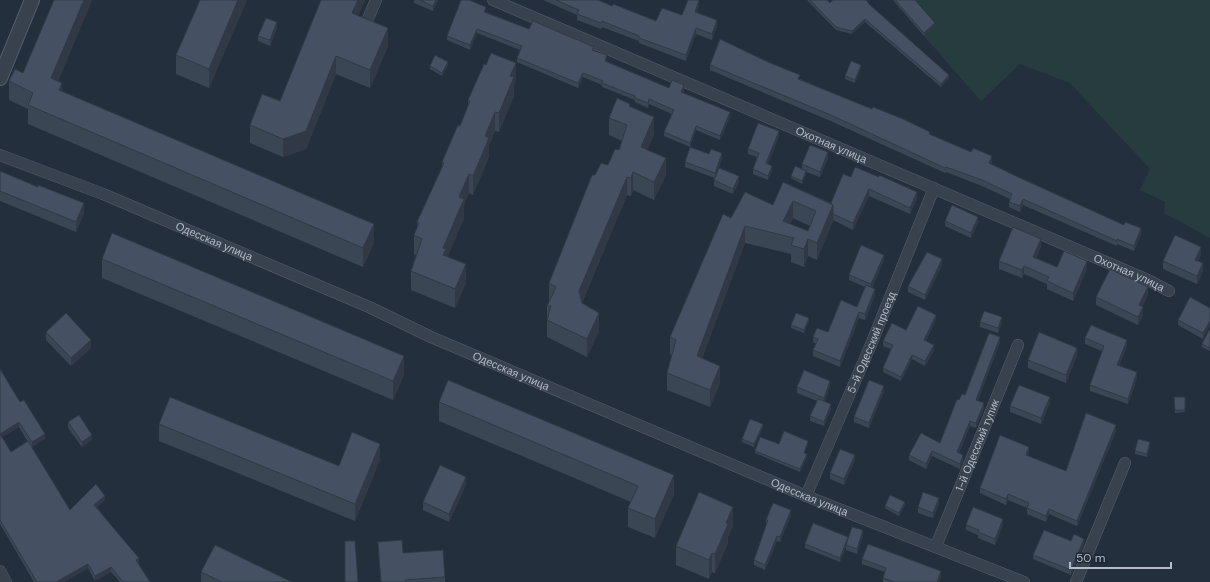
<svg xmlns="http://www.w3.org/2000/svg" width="1210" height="582" font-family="'DM Sans',sans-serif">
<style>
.green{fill:#263c3f}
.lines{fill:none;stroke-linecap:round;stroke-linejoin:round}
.minor-casing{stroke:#565f6c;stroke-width:12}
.tertiary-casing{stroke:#565f6c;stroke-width:16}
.minor{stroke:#38414e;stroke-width:11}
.tertiary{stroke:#38414e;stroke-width:14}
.wall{fill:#3b4654;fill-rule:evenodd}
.shaded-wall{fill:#303945}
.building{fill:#455162;stroke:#303945;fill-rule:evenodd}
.labels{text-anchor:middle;stroke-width:3;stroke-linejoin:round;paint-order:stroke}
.street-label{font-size:11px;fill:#b4bcc9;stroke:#1d2633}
</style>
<rect width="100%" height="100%" fill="#242f3e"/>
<!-- green -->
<path class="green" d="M913 0H1210V238L1164 213 1165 202 1140 190 1150 169 1070 83 1020 64 981 101 924 36 935 26Z"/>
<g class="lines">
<!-- minor casing -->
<g class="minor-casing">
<g id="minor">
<path id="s1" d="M493 0 1148 280 1169 291"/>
<path d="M365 26 376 0"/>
<path id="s2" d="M0 155 103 194 369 307 431 337 806 496 1024 582"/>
<path id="s3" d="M806 496 872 342 934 188"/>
<path id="s4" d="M936 546 1018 345"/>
<path d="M0 571 6 582"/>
<path d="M1076 582 1125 463"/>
</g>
</g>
<!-- tertiary casing -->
<g class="tertiary-casing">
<path id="tertiary" d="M0 78 32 0"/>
</g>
<!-- minor -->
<use href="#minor" class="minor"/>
<!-- tertiary -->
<use href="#tertiary" class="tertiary"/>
</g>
<!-- wall -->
<path class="wall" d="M54 0H92L58 81 62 91 374 243 363 267 28 124V109L9 100V81L23 73Z
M247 0 209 88 176 74V55Z
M414 0H438L433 11 414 3Z
M543 0H598L612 6 656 21 682 15 699 6 697 12 717 26 712 40 696 34 686 61 639 43V41L602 27 601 29 577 20V15Z
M807 0H827L830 3 870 5 949 78 941 87 865 22 852 34 836 30Z
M893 0H915L935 26 924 36Z
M486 12 529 29 594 50 607 60 606 61 669 88 684 89 683 93 730 117 720 140 696 130 690 147 664 136V132L672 114 649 104 648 108 635 102V100L602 87V85L583 77 578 88 517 62V58L520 50 477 33 470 50 447 40V36Z
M358 16 388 46 370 88 336 74 306 149 283 157 250 143V125L280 101Z
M277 28 270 46 258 41V36Z
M448 65 442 76 430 69V66Z
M710 65 800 79 930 134 992 161 991 164 1018 177 1141 234 1134 251 1117 244V246L1023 205 1020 212 1009 207V202L1010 199 982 186 946 172 945 173 833 122 710 70Z
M861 67 855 83 845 79V76Z
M516 82 514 85V96L499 132 495 131 489 145V157L473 195 469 193 464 205V218L448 256 466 283 455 308 411 290V271L416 255 414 254V235L417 228V222L442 168V162L460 126 468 106V100Z
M630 107 654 135 647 149 666 175 654 200 633 190 631 196 627 195 582 303 599 331 587 357 547 337V306L549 301V283L595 175 608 165 619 150 622 141 609 135V118Z
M779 136 768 164 772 171 768 180 753 174V169L757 157 748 154V149Z
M709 154 722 159 715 178 685 167V162Z
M828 158 820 177 806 172V174L802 184 791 178V176L802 169V164Z
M0 171 84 213 76 232 0 201Z
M851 177 917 198 910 214 869 196 853 230 833 220 817 260 808 256 804 267 791 262V254L745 243 702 358 720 383 710 407 667 390V373L672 355 670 354V337L731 218 773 205 783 182 831 203ZM793 218 810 226 808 231 790 224Z
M714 180 739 182 733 194 714 186Z
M945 221 978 223 971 238 945 226Z
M1041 247 1036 258 1057 267 1087 269 1073 301 1047 289V284L1024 274 1022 278 999 269V261Z
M1201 255 1198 261 1203 271 1197 284 1163 269V261Z
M102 259 404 375 393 400 102 278Z
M884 260 872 288 875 295 865 320 859 318 840 367 813 356V350L816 344 813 342V337L828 332 857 307 865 287 849 280V275Z
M942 265 925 300 908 292V286Z
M1148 295 1142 307 1143 315 1138 325 1096 305V297Z
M1210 308 1203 339 1178 325V320Z
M936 319 926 341 934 350 925 366 912 359 901 381 883 372V368L891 349 883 346V341L906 330Z
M809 321 804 333 791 328V325Z
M980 322H1002L998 333 980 327Z
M1210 330V351L1202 347V344Z
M46 332 91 348 71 366 46 340Z
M1085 338 1127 346 1119 366 1137 378 1128 404 1090 391V385L1102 351 1085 344Z
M1000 342 978 400 984 408 976 428 970 426 959 453 963 461 960 469 932 456 926 469 909 460V455L940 443 959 400 965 395Z
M1077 356 1066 383 1028 368V360Z
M0 369 20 402 45 439 32 447 70 510 105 500 97 507 139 562 138 563 150 582H120L111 572 95 581 88 568 64 582H34L0 524ZM19 427 28 442 11 452 2 437Z
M830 386 824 402 831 409 824 426 810 421V416L817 401 797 393V387Z
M884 391 869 428 854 422V417Z
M1174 397H1185V412L1175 413Z
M439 402 674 494 655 538 628 527V508L631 502 439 421Z
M1050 403 1041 424 1010 412V406Z
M68 422 92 440 82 447 68 428Z
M159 424 339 466 380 460 355 521 159 441Z
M763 427 754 447 742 442V439Z
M1116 431 1077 526 1049 514 1046 522 1027 514V508L1008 500 1006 505 980 493V488L1029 453 1028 456 1066 471Z
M779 444H808L804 453 807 457 800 472 755 453V451Z
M1150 445 1147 457 1135 454V451Z
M855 460 844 485 830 479V473Z
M466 485 449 522 423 510V502Z
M939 504 933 518 918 513V507Z
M905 505 899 516 885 508V506Z
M791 515 780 542 777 541 765 570 754 565V560L766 525V520Z
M966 525H1003L995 545 978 538V535L966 530Z
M733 526 728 537V543L715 573 712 572 709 579 676 565V546Z
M863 535 857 554 846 550V546L840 562 805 548V544L848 540Z
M1071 541 1084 543 1071 575 1033 559V555Z
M378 542 403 553 445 577V582H381L378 550Z
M862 559 941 576 939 582H883V578L885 572 862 564Z
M201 572 292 582H201Z"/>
<!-- shaded-wall -->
<path class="shaded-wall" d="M84 0H92L51 97V78Z
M238 0H247L209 88V69Z
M358 0H365L352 31V13Z
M436 0H438L433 11V6Z
M699 0V6L695 17V12Z
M865 19V22L852 34V31Z
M717 20V26L712 40V34Z
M277 22V28L270 46V40Z
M935 23V26L924 36V33Z
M388 28V46L370 88V70Z
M696 28V34L686 61V55Z
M477 29V33L470 50V45Z
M336 56V74L306 149 283 157V139Z
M448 62V65L442 76V73Z
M516 63V82L514 85V96L499 132V113L510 76Z
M861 65V67L855 83V80Z
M583 73V77L578 88V83Z
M949 75V78L941 87V84Z
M62 83V102L59 90Z
M684 85V89L681 97V92Z
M649 99V104L648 108V103Z
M495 112V131L489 145V157L473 195V176L485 136Z
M730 112V117L720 140V136Z
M654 117V135L641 164V147Z
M696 126V130L690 147V143Z
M779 131V136L766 168V163Z
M828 152V158L820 177V172Z
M722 153V159L715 178V173Z
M992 156V161L989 168V163Z
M666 158V175L654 200V182Z
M772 166V171L768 180V176Z
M806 171V174L802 184V181Z
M633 172V190L631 196V178Z
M469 174V193L464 205V218L446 261 443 274V248L459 197Z
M739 176V182L733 194V189Z
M627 177V195L579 309V291Z
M869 189V196L853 230V223Z
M917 192V198L910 214V208Z
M1023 199V205L1020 212V206Z
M793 201V218L784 235 783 221Z
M84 203V213L76 232V222Z
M833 205V222L817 260V243Z
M978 217V223L971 238V233Z
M374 224V243L363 267V248Z
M745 226V243L697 373V356Z
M1141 228V234L1134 251V246Z
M808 239V256L804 267V249Z
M1041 239V247L1033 265V257Z
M1201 247V255L1195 268V260Z
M884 255V260L871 290V284Z
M942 259V265L925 300V295Z
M1087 261V269L1073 301V293Z
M1203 263V271L1197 284V276Z
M466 264V283L455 308V289Z
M1024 266V274L1022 278V270Z
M1148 287V295L1139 313V305Z
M875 289V295L865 320V314Z
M1143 307V315L1138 325V317Z
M859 312V318L840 367V361Z
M599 313V331L587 357V339Z
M936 315V319L924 345V340Z
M1002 317V322L998 333V328Z
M809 318V321L804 333V330Z
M1210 321V326L1203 339V333Z
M1000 337V342L976 405V400Z
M91 340V348L71 366V358Z
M1127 340V346L1117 371V365Z
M934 345V350L925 366V361Z
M1077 348V356L1066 383V375Z
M912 355V359L901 381V377Z
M404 356V375L393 400V381Z
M720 366V383L710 407V390Z
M1137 372V378L1128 404V399Z
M830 381V386L824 404V398Z
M884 386V391L869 428V423Z
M1050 397V403L1041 424V418Z
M984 403V408L976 428V423Z
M831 404V409L824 426V422Z
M970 421V426L957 457V452Z
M19 422V427L0 438V434Z
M763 424V427L754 447V444Z
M1116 425V431L1077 526V521Z
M45 434V439L32 447V442Z
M92 435V440L82 447V442Z
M808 441V444L804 455V453Z
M1150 442V445L1147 457V454Z
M380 444V460L355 521V504Z
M1029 447V453L1026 461V455Z
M932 451V456L926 469V464Z
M807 454V457L800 472V469Z
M855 455V460L844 485V479Z
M963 455V461L960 469V464Z
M674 475V494L655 538V519Z
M466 477V485L449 522V514Z
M1008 494V500L1006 505V499Z
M105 496V500L94 509V505Z
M939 498V504L933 518V513Z
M905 502V505L899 516V513Z
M733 507V526L728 537V543L715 573V554L726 523Z
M1049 509V514L1046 522V516Z
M791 510V515L780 542V537Z
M1003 519V525L995 545V539Z
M863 530V535L857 554V549Z
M777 536V541L765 570V565Z
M848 537V542L840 562V558Z
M1084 539V543L1071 575V570Z
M712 553V572L709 579V560Z
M139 558V562L136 565V560Z
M88 564V568L64 582H56Z
M111 567V572L95 581V576Z
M941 571V576L939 582H937Z"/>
<!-- building -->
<path class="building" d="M54 0H84L51 78 62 83 59 90 374 224 363 248 28 105 33 93 9 81 15 69 23 73Z
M200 0H238L209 69 176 55Z
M321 0H358L352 13 388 28 370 70 336 56 306 131 283 139 250 125 262 94 280 101Z
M420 0H436L433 6Z
M461 0H469L486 7 484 12 529 29 533 21 594 47 592 50 607 55 605 61 669 88 672 80 684 85 681 92 730 112 720 136 696 126 690 143 664 132 674 110 649 99 648 103 635 98V96L602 83 603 81 583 73 578 83 517 58 522 46 477 29 470 45 447 36Z
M556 0H598L612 6 613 4 656 21 662 8 682 15 688 0H699L695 12 717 20 712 34 696 28 686 55 639 38V36L602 21 601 23 577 14 579 10Z
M810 0H827L830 3 833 0H866L870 5 949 75 941 84 865 19 852 31 836 27Z
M895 0H915L935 23 924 33Z
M266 18 277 22 270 40 258 36Z
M720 39 768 62 800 75 798 79 872 109 873 107 903 119 930 132 929 134 971 152 973 148 992 156 989 163 1018 177 1124 225 1125 222 1141 228 1134 246 1117 239V241L1023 199 1020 206 1009 202 1012 194 982 180 946 167 945 168 833 116 710 65Z
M491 53 516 63 510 76 514 77 499 113 495 112 485 136 489 138 473 176 469 174 459 197 464 199 443 248 446 249 443 255 466 264 455 289 411 271 422 239 414 235 419 223 417 222 444 163 442 162 458 125 460 126 470 101 468 100 484 64 486 65Z
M435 55 448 62 442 73 430 66Z
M851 61 861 65 855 80 845 76Z
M617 98 630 104 629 106 654 117 641 147 666 158 654 182 633 172 631 178 627 177 579 291 582 303 599 313 587 339 547 320 551 306H547L556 287 549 283 592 175H595L601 163 608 165 615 149 619 150 627 125 609 118Z
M758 123 779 131 766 163 772 166 768 176 753 169 759 153 748 149Z
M810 145 828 152 820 172 802 164Z
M690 147 709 154 711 149 722 153 715 173 685 162Z
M795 166 806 171 802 181 791 176Z
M855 167 879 177V175L917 192 910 208 869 189 853 223 833 214V205L831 203 843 174 851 177Z
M719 168 739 176 733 189 714 180Z
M0 171 38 187V185L84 203 76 222 0 191Z
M783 182 833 205 817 243 808 239 804 249 791 245 794 238 745 226 697 356 720 366 710 390 667 373 676 340 670 337 723 214 731 218 745 192 773 205ZM793 201 816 211 808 231 783 221Z
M952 205 978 217 971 233 945 221Z
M1013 227 1041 239 1033 257 1057 267 1064 251 1087 261 1073 293 1047 281 1049 277 1024 266 1022 270 999 261Z
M112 233 404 356 393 381 102 259Z
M1175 235 1201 247 1195 260 1203 263 1197 276 1163 261Z
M861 245 884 255 871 284 849 275Z
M927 252 942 259 925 295 908 286Z
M1110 269 1148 287 1139 305 1143 307 1138 317 1096 297Z
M866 285 875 289 865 314 859 312 840 361 813 350 818 339 813 337 817 328 828 332 841 300 857 307Z
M1190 297 1210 308V321L1203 333 1178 320Z
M918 306 936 315 924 340 934 345 925 361 912 355 901 377 883 368 893 345 883 341 892 323 906 330Z
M984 311 1002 317 998 328 980 322Z
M66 313 91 340 71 358 46 332Z
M796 313 809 318 804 330 791 325Z
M1091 325 1127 340 1117 365 1137 372 1128 399 1090 385 1104 346 1085 338Z
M1209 330H1210V348L1202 344Z
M1039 332 1077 348 1066 375 1028 360Z
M989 333 1000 337 976 400 984 403 976 423 970 421 957 452 963 455 960 464 932 451 926 464 909 455 921 433 940 443 957 399 959 400 962 394 965 395Z
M0 369 20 402 24 400 45 434 32 442 19 422 0 434 11 452 28 441 70 510 96 484 105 496 94 505 139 558 136 560 150 582H123L111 567 95 576 88 564 56 582H37L0 520Z
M804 370 830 381 824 398 797 387Z
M448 380 674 475 655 519 628 508 638 486 439 402Z
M869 380 884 386 869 423 854 417Z
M1019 385 1050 397 1041 418 1010 406Z
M170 397 339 466 352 432 380 444 355 504 159 424Z
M1174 397H1185V410H1175Z
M818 399 831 404 824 422 810 416Z
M1086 413 1116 425 1077 521 1049 509 1046 516 1027 508 1029 503 1008 494 1006 499 980 488 1000 435 1029 447 1026 455 1066 471Z
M79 415 92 435 82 442 68 422Z
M750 419 763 424 754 444 742 439Z
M784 431 808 441 804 453 807 454 800 469 755 451 760 437 779 444Z
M1138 439 1150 442 1147 454 1135 451Z
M840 449 855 455 844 479 830 473Z
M440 465 466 477 449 514 423 502Z
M699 492 733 507 726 523 728 524 715 554 712 553 709 560 676 546Z
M923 492 939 498 933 513 918 507Z
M890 495 905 502 899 513 885 506Z
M773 503 791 510 780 537 777 536 765 565 754 560 768 520H766Z
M973 507 1003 519 995 539 978 532 979 530 966 525Z
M813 523 848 537 840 558 805 544Z
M852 527 863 530 857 549 846 545Z
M1044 530 1071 541 1074 534 1084 539 1071 570 1033 555Z
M402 540 403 553 443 550 445 577 405 580 406 582H381L378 542Z
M345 541H355L358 582H345Z
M868 544 941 571 937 582H895L883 578 886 568 862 559Z
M215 545 292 582H222L201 572Z"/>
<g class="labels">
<!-- street labels -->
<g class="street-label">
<text dy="4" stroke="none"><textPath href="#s1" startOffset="368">Охотная улица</textPath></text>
<text dy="4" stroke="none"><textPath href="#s2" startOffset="231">Одесская улица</textPath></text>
<text dy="4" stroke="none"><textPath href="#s1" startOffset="692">Охотная улица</textPath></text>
<text dy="4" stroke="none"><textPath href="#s3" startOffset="167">5-й Одесский проезд</textPath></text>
<text dy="4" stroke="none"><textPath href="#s2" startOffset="555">Одесская улица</textPath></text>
<text dy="4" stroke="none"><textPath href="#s4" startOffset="109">1-й Одесский тупик</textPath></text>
<text dy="4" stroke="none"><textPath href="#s2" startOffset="879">Одесская улица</textPath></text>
</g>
</g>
<!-- scale -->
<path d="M1070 562v6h101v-6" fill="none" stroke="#b4bcc9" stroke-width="2"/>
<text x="1076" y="562" font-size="12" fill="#b4bcc9" stroke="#1d2633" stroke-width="3" paint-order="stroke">50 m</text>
</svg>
